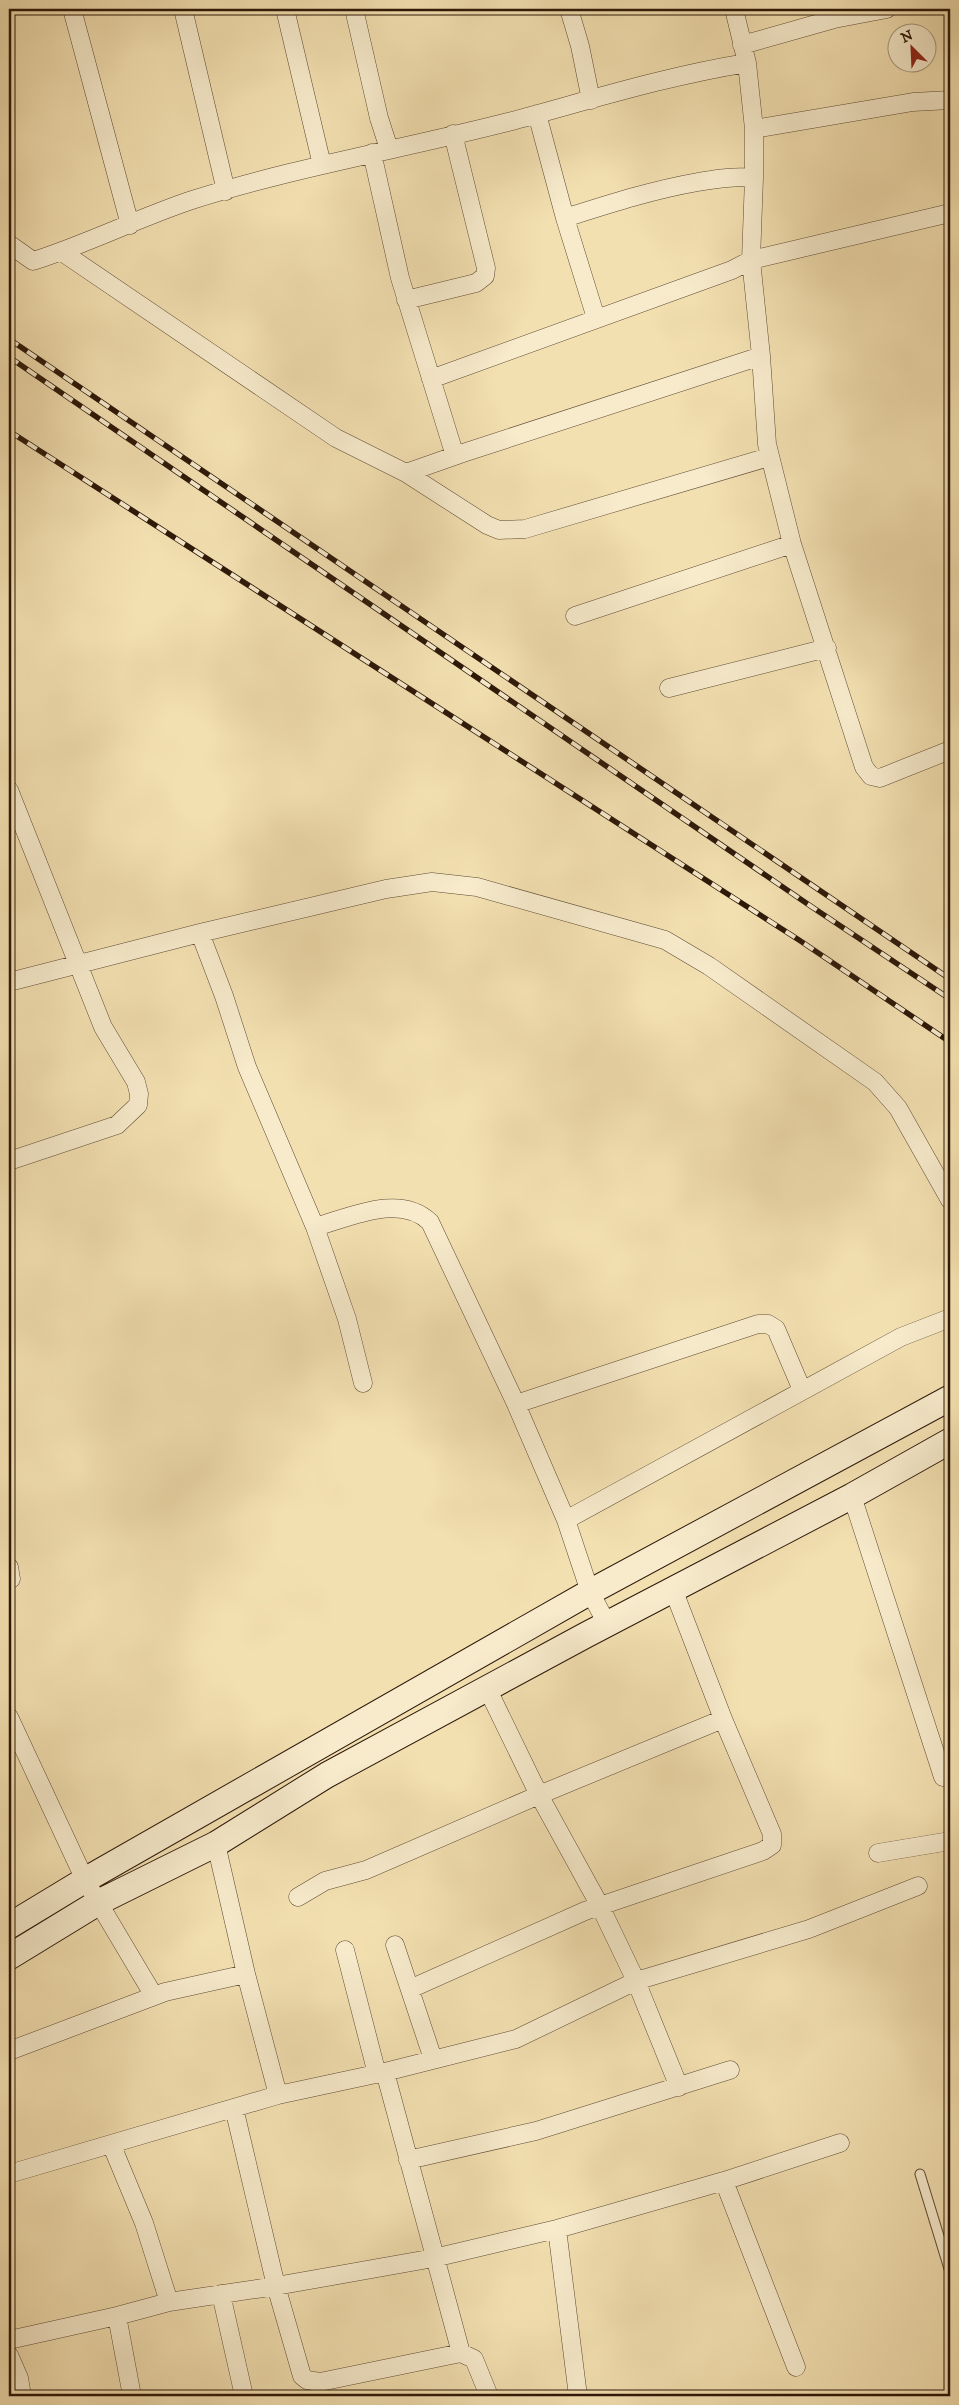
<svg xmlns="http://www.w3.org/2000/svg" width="959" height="2405" font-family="'IM FELL DW Pica',serif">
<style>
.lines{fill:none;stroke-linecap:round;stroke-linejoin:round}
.lane-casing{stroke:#5e4a33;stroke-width:11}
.street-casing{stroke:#5e4a33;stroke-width:19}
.secondary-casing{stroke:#2d1809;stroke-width:27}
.lane{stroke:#f7ebcc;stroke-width:9}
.street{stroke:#f7ebcc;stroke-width:18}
.secondary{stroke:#f7ebcc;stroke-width:25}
.rail-casing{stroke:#2d1809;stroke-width:5.5}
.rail{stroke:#f7ebcc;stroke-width:4;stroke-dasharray:11;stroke-linecap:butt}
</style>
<rect width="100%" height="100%" fill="#f3e0b1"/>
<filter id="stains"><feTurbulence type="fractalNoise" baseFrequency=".004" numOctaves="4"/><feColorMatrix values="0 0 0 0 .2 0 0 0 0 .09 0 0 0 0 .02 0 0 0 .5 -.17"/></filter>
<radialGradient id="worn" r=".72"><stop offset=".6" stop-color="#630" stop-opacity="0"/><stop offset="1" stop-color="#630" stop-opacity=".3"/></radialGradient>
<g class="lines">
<!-- lane casing -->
<g class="lane-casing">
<path id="lane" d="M920 2174 950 2272"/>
</g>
<!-- street casing -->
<g class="street-casing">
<path id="street" d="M72 9 130 225
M183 9 226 191
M285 9 322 165
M354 9 379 118 389 149
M569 9 580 46 591 100
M742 45 834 19 887 9
M747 63 754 129V178L751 260 761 356 767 444 792 544 864 767 871 776 880 778 950 750
M537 114 565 218 596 318
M754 129 913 102 950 100
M372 153 400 278 455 456
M565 218C609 204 652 190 698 182 717 179 735 176 754 178
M9 244 33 261C87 244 138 218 192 200 296 167 403 149 508 122 587 101 666 76 747 63L734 9
M62 252 336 438 406 473 487 525 499 530 525 529 769 457
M406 300 476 283 485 276 486 268 453 134
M431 379 732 270 751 260 950 213
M406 473 463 453 761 356
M575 616 792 544
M669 688 827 648
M9 790 103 1027 136 1082 139 1094 138 1105 117 1125 9 1161
M200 933 224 996 247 1067 315 1227 347 1319 363 1383
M9 982 200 933 386 889 432 882 477 887 665 940 709 966 875 1082 898 1108 950 1200
M315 1227C351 1217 400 1193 430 1222L516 1404 566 1520 590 1592 607 1624
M516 1404 758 1324H768L776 1329 802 1390
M852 1496 943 1777
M566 1520 901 1337 950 1318
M9 1567 11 1579
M487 1688 539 1795 600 1906 636 1981 679 2087
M9 1717 85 1880 154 1996
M216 1844 246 1974 278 2095
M878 1853 950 1841
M298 1897 325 1881 366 1870 539 1795 723 1719
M395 1945 433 2059
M345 1950 377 2074
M410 1989 585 1911 763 1851 772 1845V1834L723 1719 673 1589
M9 2051 165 1992 246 1974
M385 2072 461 2353
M234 2108 276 2286 302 2376 307 2380 320 2382 461 2353 474 2359 489 2396
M112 2146 144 2223 169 2302
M408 2160 536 2131 730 2070
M9 2174 278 2095 385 2072 516 2039 636 1981 809 1929 918 1886
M724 2181 796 2367
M557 2229 578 2396
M221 2294 244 2396
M117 2316 132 2396
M9 2340 117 2316 169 2302 276 2286 434 2258 557 2229 724 2181 840 2143
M9 2355 19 2378 22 2396"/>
</g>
<!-- secondary casing -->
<g class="secondary-casing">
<path id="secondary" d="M9 1926 85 1880 590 1592 950 1398
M9 1957 99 1902 216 1844 327 1775 586 1635 852 1496 950 1441"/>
</g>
<!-- lane -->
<use href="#lane" class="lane"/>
<!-- street -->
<use href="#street" class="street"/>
<!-- secondary -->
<use href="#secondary" class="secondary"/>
<!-- rail casing -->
<g class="rail-casing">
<path id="rail" d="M9 339 950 979
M9 357 812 907 950 999
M9 431 799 940 950 1042"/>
</g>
<!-- rail -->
<use href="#rail" class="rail"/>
</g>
<!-- margin -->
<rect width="959" height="2405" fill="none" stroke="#f3e0b1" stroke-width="30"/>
<rect x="10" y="10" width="939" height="2385" fill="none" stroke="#2d1809" stroke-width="2.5"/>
<rect x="15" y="15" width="929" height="2375" fill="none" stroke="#2d1809"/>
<!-- north arrow -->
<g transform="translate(912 48) rotate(336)"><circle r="24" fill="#f7ebcc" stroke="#a6977e"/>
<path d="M0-4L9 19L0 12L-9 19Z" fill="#8f2418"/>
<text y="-8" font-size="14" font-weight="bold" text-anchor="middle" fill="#2d1809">N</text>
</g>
<rect width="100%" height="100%" filter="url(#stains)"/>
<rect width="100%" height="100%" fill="url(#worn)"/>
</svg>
